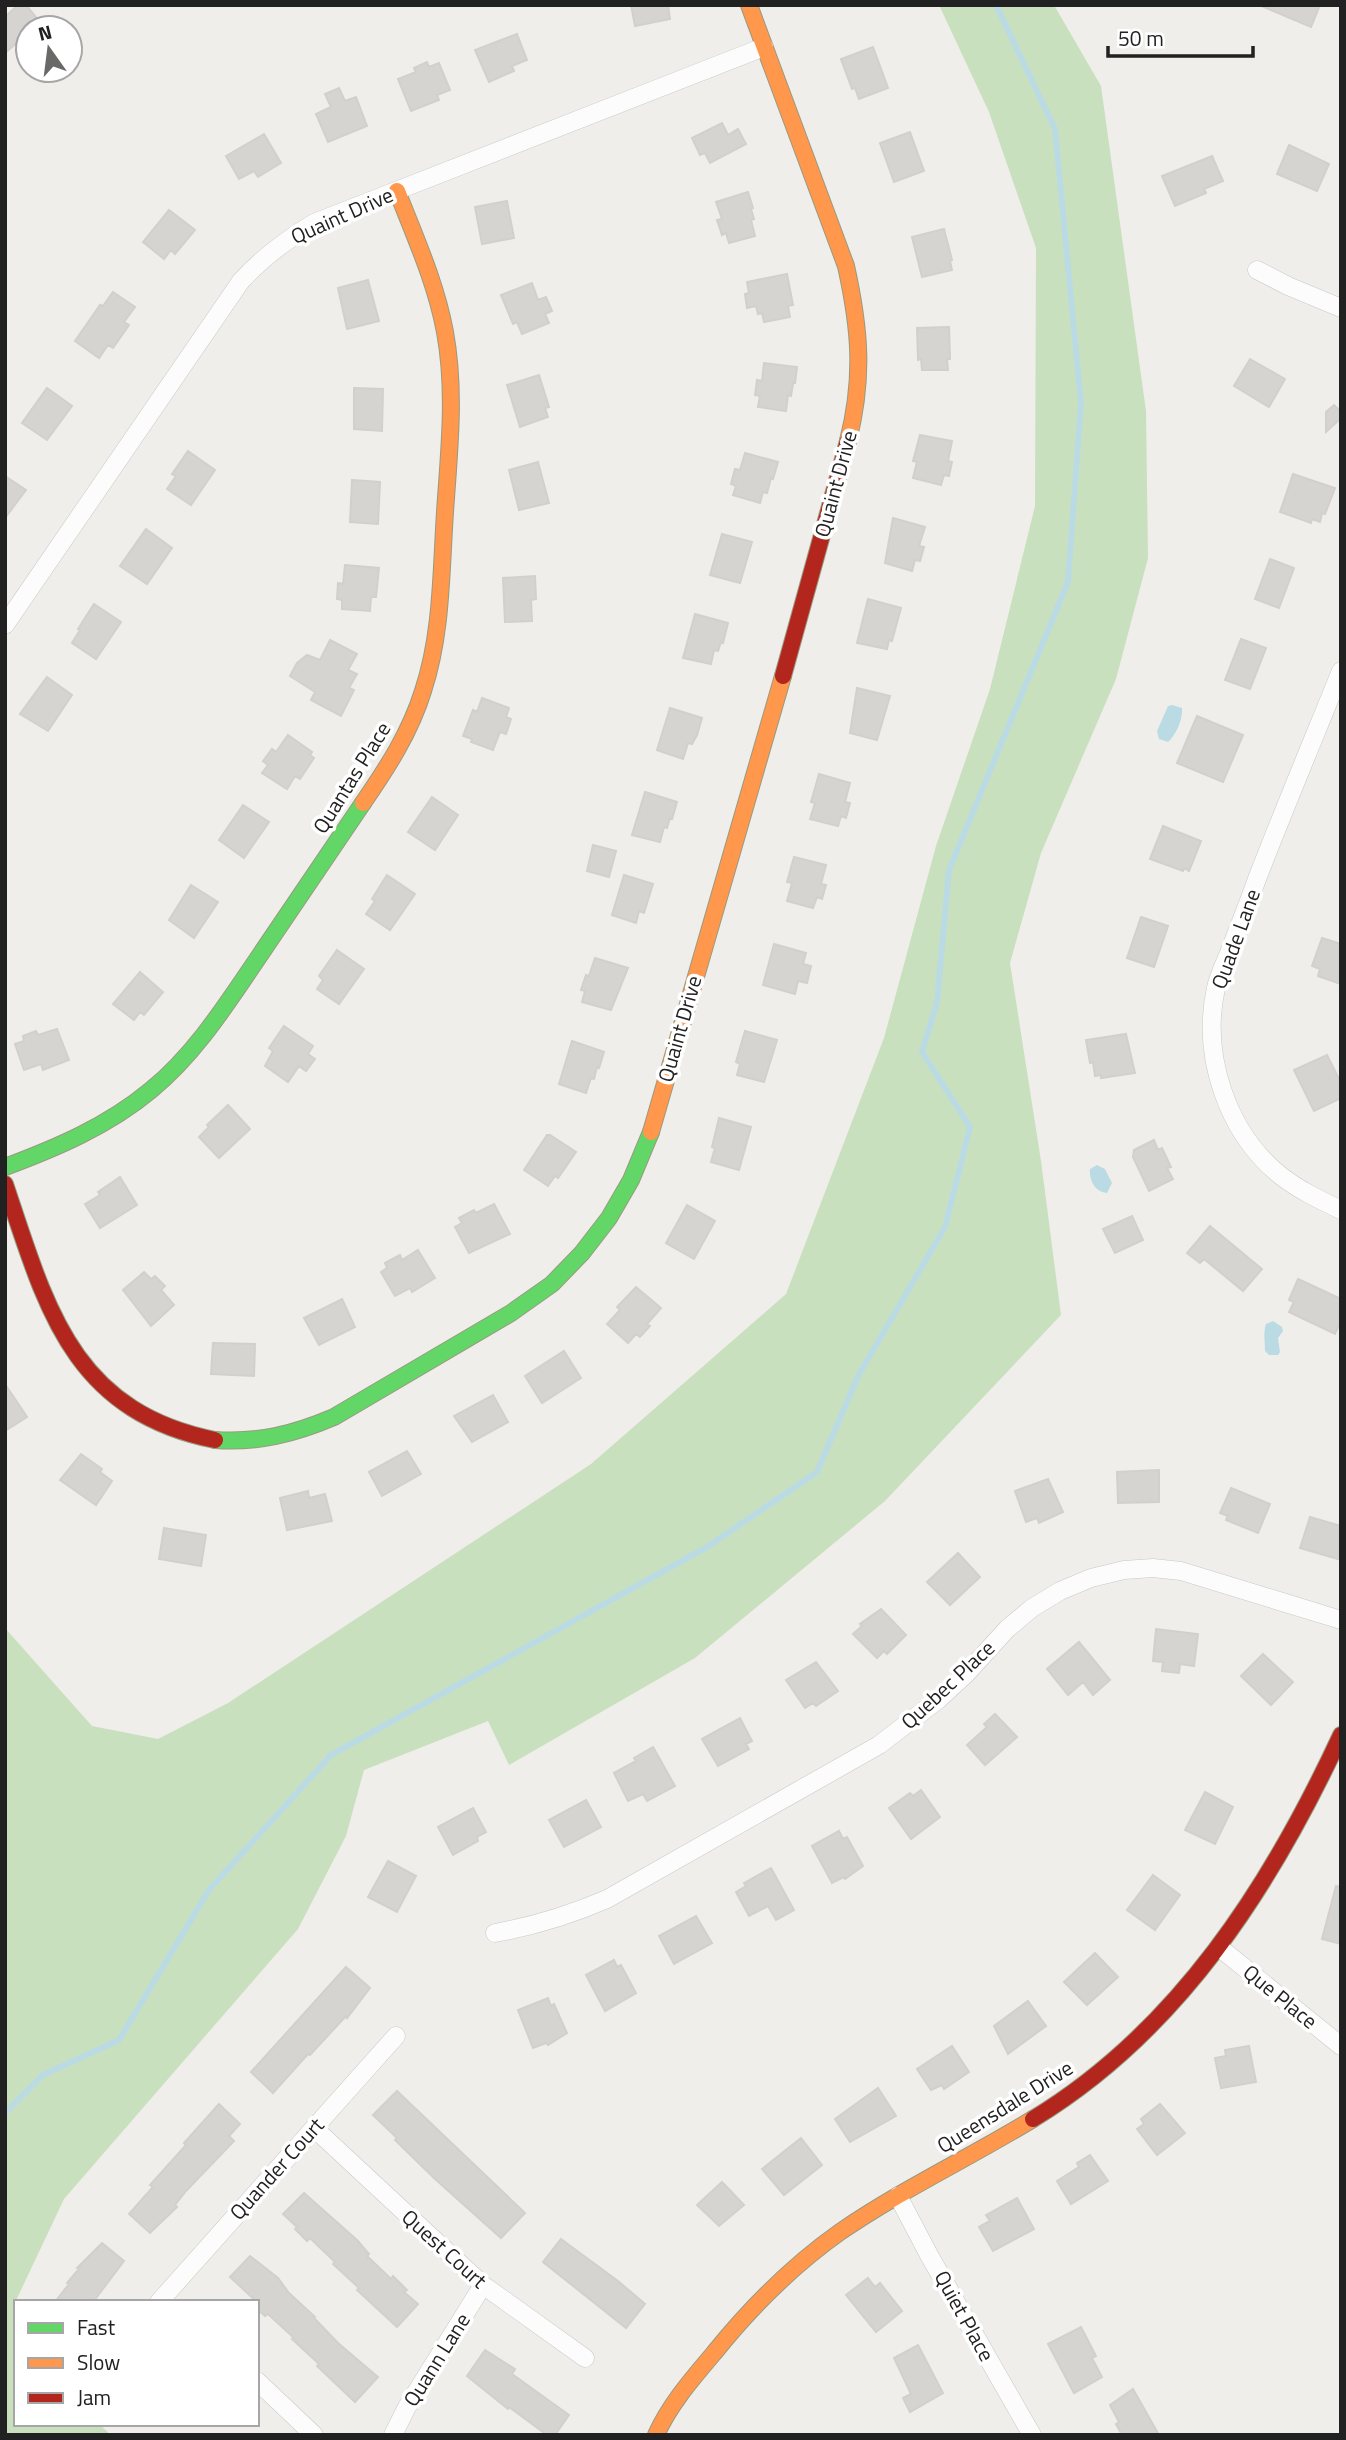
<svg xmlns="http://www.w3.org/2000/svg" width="1346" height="2440" font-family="'Titillium Web',sans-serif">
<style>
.forest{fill:#c9e0be}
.water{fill:#bbdbe4}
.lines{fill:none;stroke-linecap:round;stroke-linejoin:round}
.stream{stroke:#bbdbe4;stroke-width:6}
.building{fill:#d6d4d1;stroke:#d3d0cb;stroke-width:2}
.street-casing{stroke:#c8c8c6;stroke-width:19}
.fast-casing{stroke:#989a80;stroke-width:18}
.slow-casing{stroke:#989a80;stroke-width:18}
.jam-casing{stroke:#989a80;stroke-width:18}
.street{stroke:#fdfcfc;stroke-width:18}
.fast{stroke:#63d668;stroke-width:16}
.slow{stroke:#ff974d;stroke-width:16}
.jam{stroke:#b3261e;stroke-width:16}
.labels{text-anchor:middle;stroke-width:7;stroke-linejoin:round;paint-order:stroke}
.street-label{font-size:21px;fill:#212121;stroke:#fff}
</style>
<rect width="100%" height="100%" fill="#efeeea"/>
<!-- forest -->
<path class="forest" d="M939 5H1054L1101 86 1146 411 1148 558 1116 679 1041 853 1010 963 1041 1161 1061 1315 885 1501 695 1658 509 1765 488 1721 364 1770 346 1836 298 1929 64 2199 13 2307 16 2312V2424H99L111 2435H5V1628L92 1726 158 1739 228 1703 591 1464 786 1294 884 1038 936 846 990 689 1035 506 1036 248 989 112Z"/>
<!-- water -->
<path class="water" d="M1172 705 1182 708C1183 720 1176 735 1168 742L1159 739 1157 731 1168 706Z
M1097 1165 1105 1169 1112 1183 1107 1193C1095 1192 1089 1181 1090 1169Z
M1273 1321 1282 1327 1283 1331 1278 1338 1280 1352 1278 1355H1269L1265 1351C1265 1342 1263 1333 1266 1324Z"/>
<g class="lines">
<!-- stream -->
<path class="stream" d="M5 2113 43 2075 119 2040 209 1890 331 1755 707 1547 817 1472 858 1376 945 1227 970 1127 922 1052 937 1002 949 870 1068 582 1081 403 1055 129 996 5"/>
</g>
<!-- building -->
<path class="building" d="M18 5H26L40 22 33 28H28V33L5 53V17Z
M631 5H668L670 19 635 26Z
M1259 5H1320L1311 27Z
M517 34 527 60 512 66 514 71 489 82 475 50Z
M873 47 888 88 859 99 855 88 852 89 841 59Z
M427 62 429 67 439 63 450 90 437 95 439 100 411 111 398 79 416 72 414 68Z
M339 88 345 101 356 97 367 126 328 142 316 114 331 107 325 94Z
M722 123 728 135 738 129 746 144 710 163 705 153 700 155 692 138Z
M910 132 924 171 894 182 880 143Z
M264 134 281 163 258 177 254 171 239 179 226 156Z
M1289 145 1329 164 1317 191 1277 174Z
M1212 156 1223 181 1204 189 1206 193 1175 206 1162 176Z
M748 192 753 208 751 209 754 219 751 220 755 236 729 243 726 233 722 235 717 220 722 219 716 202Z
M507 201 514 238 482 244 475 207Z
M169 210 195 230 175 254 171 250 164 259 143 242Z
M944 229 952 260 950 261 952 270 922 277 912 237Z
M787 274 793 305 788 306 790 317 764 322 762 313 758 314 756 306 747 308 745 294 749 293 747 282Z
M368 280 379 321 347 329 338 288Z
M532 283 538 300 546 297 552 311 545 314 549 323 522 334 517 322 513 324 501 295Z
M113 292 135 307 124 322 129 325 113 348 108 345 99 358 75 341 100 305 103 306Z
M949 327 950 359H947L948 370H922L921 359 918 360 917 328Z
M1250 359 1285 379 1269 407 1234 386Z
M764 363 797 367 795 383H793L791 396 788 395 786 411 758 407 760 396 755 395 757 380 762 381Z
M539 375 549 407 545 408 548 417 520 427 507 385Z
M47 388 72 406 47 440 22 423Z
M354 388 383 389 382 431 354 429Z
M1334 405 1341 412V418L1326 432V412Z
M920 435 952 441 948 461 952 462 949 476 944 475 941 485 913 478 917 462 913 461Z
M188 451 215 470 191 505 167 489 176 476 172 474Z
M745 453 778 462 773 479 771 478 767 493 763 492 760 503 733 495 736 486 731 484 735 469 740 470Z
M538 462 549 503 519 510 509 470Z
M1293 474 1335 488 1325 514 1322 513 1320 522 1312 519 1311 523 1280 512Z
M5 476 26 490 5 518Z
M352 480 380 482 378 524 350 522Z
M893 518 925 527 919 546 924 547 920 561 915 560 912 571 885 563Z
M146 529 172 548 147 584 120 566Z
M722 534 752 542 740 583 710 575Z
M1270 559 1294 568 1279 608 1255 599Z
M345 565 379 568 376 597H371L370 611 342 609V600L337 599 338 583 343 584Z
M535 576 536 599 531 600 532 621 505 622 503 578Z
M868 599 901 608 892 641 889 640 887 649 857 643Z
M94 604 121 622 96 659 72 643 80 630 78 629Z
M695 614 728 623 723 643 721 642 718 651 714 650 711 664 683 658Z
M1241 639 1266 648 1250 689 1225 680Z
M330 640 357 654 348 670 357 674 349 688 354 690 341 716 311 700 315 692 290 676 297 663 307 655 320 660Z
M47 677 72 695 48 731 20 714Z
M857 688 890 696 877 740 850 733Z
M482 698 509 708 506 717 511 719 506 734 500 732 493 750 471 742 472 739 463 736 473 710 477 712Z
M670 708 702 718 697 735 692 744 688 743 683 759 657 750Z
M1197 716 1243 735 1223 782 1177 763Z
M288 735 312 752 310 755 314 758 300 779 295 776 287 789 262 773 268 765 263 761 272 749 276 752Z
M819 774 850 783 845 802 850 803 846 818 841 816 838 826 810 819 815 803 811 802Z
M645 792 677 802 672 819 670 818 667 828 664 827 660 842 632 835Z
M432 797 458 815 435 850 408 832Z
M243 805 269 822 244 858 219 840Z
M1163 826 1201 841 1189 871 1184 868 1183 871 1150 859Z
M593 845 616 851 609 877 587 871Z
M794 857 826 865 821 884 826 885 822 899 817 897 813 908 787 901 792 883 787 882Z
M387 875 415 894 390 930 366 914 375 901 372 899Z
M624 875 653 884 644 913 639 911 636 923 612 915Z
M191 885 218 902 194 938 169 920Z
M1141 917 1168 926 1154 967 1127 958Z
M1322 938 1341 944V984L1318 976 1320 969 1312 966Z
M774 944 806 953 803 964 811 966 807 983 798 981 795 994 763 985Z
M337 950 364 969 339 1004 317 989 323 980 319 976Z
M595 958 628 968 611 1010 582 1002 585 991 581 990 586 975 589 976Z
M140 972 163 992 144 1015 140 1012 134 1020 113 1004Z
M284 1026 313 1046 308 1054 315 1059 306 1071 299 1066 288 1082 265 1066 273 1051 269 1048Z
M57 1029 69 1060 43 1070 41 1064 24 1070 15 1044 24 1041 23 1036 36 1031 38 1035Z
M745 1031 777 1040 764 1082 737 1075 740 1064 736 1062Z
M1126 1034 1135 1073 1101 1078V1075L1095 1076 1093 1062 1090 1063 1086 1040Z
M572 1041 604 1052 599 1068 597 1067 594 1079 591 1078 586 1093 559 1084Z
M1327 1055 1341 1083V1098L1314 1111 1294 1070Z
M228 1105 250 1129 219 1158 199 1137 209 1127 207 1125Z
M719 1118 751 1127 739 1170 711 1162 715 1148 712 1147Z
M547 1135H550L576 1152 558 1178 555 1176 548 1186 524 1170Z
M1154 1140 1158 1150 1162 1148 1171 1167 1167 1168 1173 1179 1149 1191 1133 1157 1134 1150Z
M120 1177 137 1205 100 1228 85 1204 100 1195 98 1192Z
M494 1204 510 1234 469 1253 455 1227 462 1223 459 1218 474 1210 476 1213Z
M687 1205 715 1221 694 1259 666 1243Z
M1132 1216 1143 1240 1115 1253 1103 1229Z
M1210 1226 1262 1269 1243 1291 1204 1259 1200 1263 1187 1253Z
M418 1250 435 1278 412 1292 410 1288 395 1296 381 1272 387 1268 385 1263 400 1255 402 1260Z
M144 1272 151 1279 155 1276 165 1286 161 1290 174 1305 151 1326 123 1290Z
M1298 1279 1341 1299V1321L1335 1334 1289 1312 1294 1302 1289 1300Z
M636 1287 661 1308 647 1324 650 1326 640 1337 636 1334 628 1343 607 1324 620 1310 617 1307Z
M342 1299 355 1327 319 1345 304 1318Z
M213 1343 255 1344 254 1376 211 1374Z
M564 1351 581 1378 542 1403 525 1376Z
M5 1384 27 1417 5 1431Z
M493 1395 508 1422 472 1442 454 1416Z
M407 1451 421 1474 382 1496 369 1472Z
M81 1454 102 1469 100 1472 112 1481 96 1505 60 1480Z
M1159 1470V1502L1118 1503 1117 1472Z
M1048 1479 1063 1512 1039 1523 1037 1518 1026 1522 1015 1491Z
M1231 1488 1270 1504 1258 1533 1226 1520 1228 1516 1220 1513Z
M308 1491 309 1498 325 1494 332 1521 287 1530 280 1498Z
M1310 1517 1341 1526V1560L1300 1548Z
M164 1528 206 1535 201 1566 159 1559Z
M958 1553 980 1577 950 1605 927 1582Z
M881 1609 906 1635 887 1654 884 1651 877 1658 853 1634 862 1626 860 1624Z
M1156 1629 1198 1634 1194 1666 1180 1664 1179 1673 1162 1671 1163 1662 1153 1661Z
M1079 1642 1110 1680 1093 1695 1083 1682 1068 1695 1047 1669Z
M1263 1654 1293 1682 1271 1705 1241 1676Z
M816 1662 838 1691 816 1706 813 1703 805 1708 786 1680Z
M995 1714 1017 1737 985 1765 967 1745 987 1727 984 1724Z
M740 1718 752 1741 746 1744 749 1749 718 1766 702 1739Z
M653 1747 675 1786 647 1801 643 1794 628 1801 614 1773 636 1761 634 1758Z
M921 1790 940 1817 911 1839 889 1808 910 1793 913 1796Z
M1205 1792 1233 1807 1215 1844 1185 1830Z
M586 1800 601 1827 564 1847 549 1820Z
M473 1808 486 1832 477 1837 478 1841 453 1855 438 1827Z
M839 1831 843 1839 847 1837 863 1866 845 1879 844 1877 832 1883 812 1846Z
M388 1861 416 1876 397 1912 368 1897Z
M771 1868 794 1910 776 1920 768 1906 749 1916 736 1892 746 1886 744 1883Z
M1153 1875 1180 1895 1155 1930 1127 1910Z
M1336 1886 1341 1887V1944L1322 1939Z
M696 1916 712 1943 674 1964 659 1936Z
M1095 1953 1118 1977 1087 2005 1064 1982Z
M614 1960 617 1967 621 1965 636 1993 605 2011 586 1975Z
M346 1967 370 1988 347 2018 346 2016 310 2055 308 2054 273 2093 251 2072Z
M548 1998 551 2006 554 2004 567 2033 548 2045 546 2043 533 2048 518 2010Z
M1028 2001 1046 2026 1008 2054 994 2026Z
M952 2046 969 2072 944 2089 942 2085 931 2090 917 2069Z
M1249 2046 1256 2082 1221 2088 1215 2058 1226 2056 1225 2050Z
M878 2088 896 2116 850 2142 835 2119Z
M397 2091 525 2213 501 2238 435 2179 395 2140 397 2138 373 2115Z
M219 2104 240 2124 229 2136 234 2141 186 2191 175 2205 177 2207 150 2233 129 2214 153 2187 150 2185 186 2145 184 2143Z
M1160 2104 1185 2133 1157 2155 1137 2129 1144 2124 1141 2119Z
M801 2138 822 2165 784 2195 762 2169Z
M1090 2155 1108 2181 1071 2204 1057 2181 1079 2167 1077 2163Z
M722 2182 744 2205 719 2226 697 2205Z
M304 2193 357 2240 369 2254 367 2256 391 2279 393 2276 407 2290 404 2292 418 2304 397 2327 357 2290 359 2288 333 2264 335 2262 310 2238 307 2241 295 2229 297 2227 283 2214Z
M1017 2198 1034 2229 993 2251 979 2227 990 2221 986 2215Z
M561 2239 618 2281 645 2304 626 2328 543 2262Z
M102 2243 124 2261 93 2302H55L69 2284 67 2283 79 2269 77 2268Z
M250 2256 278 2278 289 2293 315 2317 314 2318 338 2343 378 2377 355 2402 317 2366 319 2364 292 2339 294 2338 268 2314 265 2316 257 2309V2302L230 2277Z
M868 2278 875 2287 880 2283 902 2311 876 2332 846 2295Z
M1081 2327 1096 2356 1092 2358 1102 2377 1074 2393 1048 2344Z
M918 2345 943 2393 910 2412 903 2398 911 2394 894 2358Z
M485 2350 515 2369 512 2374 569 2415 555 2435H547L509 2407 508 2409 467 2376Z
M1133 2389 1159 2435H1122L1116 2424 1119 2422 1110 2405Z"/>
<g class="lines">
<!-- street casing -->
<g class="street-casing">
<path id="street" d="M1257 270 1288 286 1341 308
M5 625 241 281C263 257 286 240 314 223L764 47
M1341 671C1313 740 1284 809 1257 879 1248 904 1238 929 1229 953 1224 965 1218 977 1216 988 1201 1055 1227 1133 1281 1176 1299 1190 1320 1200 1341 1210
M495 1933C534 1926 570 1915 607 1899L879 1745 939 1699 966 1674 1007 1629 1032 1608 1060 1591 1091 1578 1124 1570 1153 1568 1181 1571 1341 1620
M1220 1948 1341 2046
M314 2128 483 2285 585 2358
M898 2196 929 2255 1032 2435
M159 2302 396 2036
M257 2381 314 2435
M393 2435 407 2407 483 2285"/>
</g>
<!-- fast casing -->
<g class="fast-casing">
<path id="fast" d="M5 1167C56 1148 108 1126 151 1090 195 1054 226 1005 258 958 293 907 328 855 363 803
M215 1440C258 1443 294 1434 334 1417L511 1313 552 1284 582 1253 609 1218 631 1180 651 1132"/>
</g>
<!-- slow casing -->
<g class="slow-casing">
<path id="slow" d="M749 5 846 266C860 329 864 378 848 441
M363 803C387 768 410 733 423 691 442 634 441 572 445 512 449 452 456 392 445 332 436 283 415 237 397 191
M651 1132 783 676
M656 2435C670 2404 692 2379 714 2353 751 2307 792 2266 840 2232 901 2190 969 2158 1033 2119"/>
</g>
<!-- jam casing -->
<g class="jam-casing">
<path id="jam" d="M783 676 848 441
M5 1184C46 1306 71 1411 215 1440
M1033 2119C1178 2031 1271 1886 1341 1735"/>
</g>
<!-- street -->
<use href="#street" class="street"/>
<!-- fast -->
<use href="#fast" class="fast"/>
<!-- slow -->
<use href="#slow" class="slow"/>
<!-- jam -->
<use href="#jam" class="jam"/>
</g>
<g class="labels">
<!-- street labels -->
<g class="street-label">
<text transform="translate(342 216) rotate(-24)" y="7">Quaint Drive</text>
<text transform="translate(836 484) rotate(-75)" y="7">Quaint Drive</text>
<text transform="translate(352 778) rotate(-58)" y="7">Quantas Place</text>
<text transform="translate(1236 939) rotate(-70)" y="7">Quade Lane</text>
<text transform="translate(680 1029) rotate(-74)" y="7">Quaint Drive</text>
<text transform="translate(948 1685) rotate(-43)" y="7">Quebec Place</text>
<text transform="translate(1280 1997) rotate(39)" y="7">Que Place</text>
<text transform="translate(1005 2107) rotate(-32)" y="7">Queensdale Drive</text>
<text transform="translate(277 2169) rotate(-48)" y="7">Quander Court</text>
<text transform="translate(444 2249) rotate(42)" y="7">Quest Court</text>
<text transform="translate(964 2316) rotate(61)" y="7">Quiet Place</text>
<text transform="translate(437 2360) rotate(-58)" y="7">Quann Lane</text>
</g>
</g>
<!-- border -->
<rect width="1346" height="2440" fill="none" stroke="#212121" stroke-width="14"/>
<!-- legend -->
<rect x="14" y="2300" width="245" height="126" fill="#ffffff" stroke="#a6a6a6" stroke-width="2"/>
<rect x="28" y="2323" width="35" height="10" fill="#63d668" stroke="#a6a6a6" stroke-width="2"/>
<text x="77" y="2335" font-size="21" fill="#212121">Fast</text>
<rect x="28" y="2358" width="35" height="10" fill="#ff974d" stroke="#a6a6a6" stroke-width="2"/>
<text x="77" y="2370" font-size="21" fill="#212121">Slow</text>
<rect x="28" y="2393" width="35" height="10" fill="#b3261e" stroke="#a6a6a6" stroke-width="2"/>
<text x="77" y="2405" font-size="21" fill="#212121">Jam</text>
<!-- north arrow -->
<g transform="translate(49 49) rotate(346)"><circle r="33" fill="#ffffff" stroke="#a6a6a6" stroke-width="2"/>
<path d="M0-5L12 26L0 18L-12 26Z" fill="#696967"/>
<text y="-10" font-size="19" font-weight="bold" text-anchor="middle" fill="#212121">N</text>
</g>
<!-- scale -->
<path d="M1108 46v10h145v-10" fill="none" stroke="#212121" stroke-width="3.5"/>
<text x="1118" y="46" font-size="21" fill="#212121" stroke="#ffffff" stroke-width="5" paint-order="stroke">50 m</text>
</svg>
